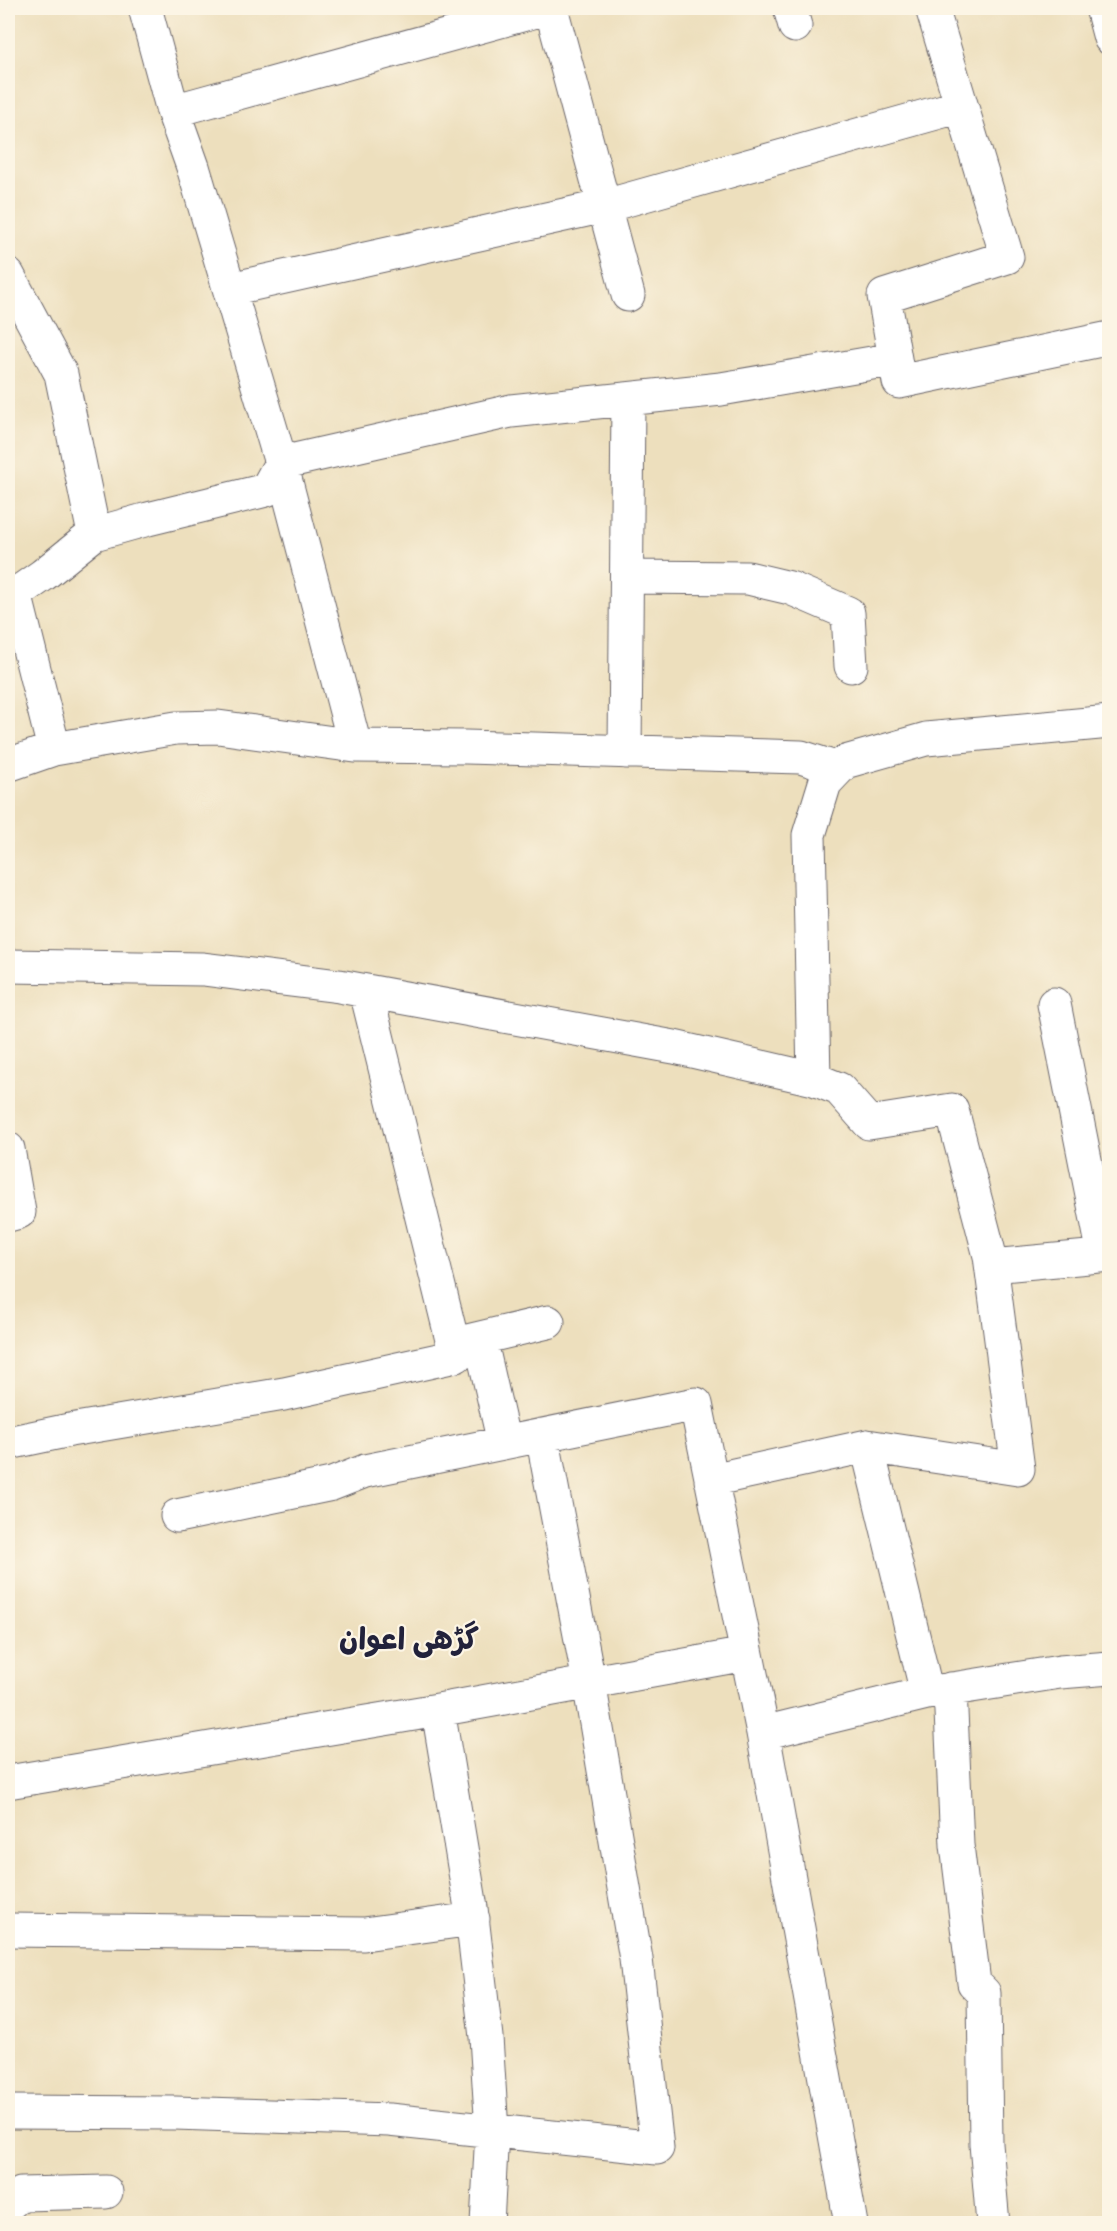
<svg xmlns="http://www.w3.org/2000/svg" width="1117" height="2231" font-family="Caveat,'Playpen Sans Arabic',sans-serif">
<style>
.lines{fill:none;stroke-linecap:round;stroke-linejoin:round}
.minor-casing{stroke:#696468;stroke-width:35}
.minor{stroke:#fff;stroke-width:33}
.labels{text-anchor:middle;stroke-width:4.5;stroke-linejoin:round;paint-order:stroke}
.district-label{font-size:30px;font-weight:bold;fill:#22223b;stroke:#fcf5e5}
</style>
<rect width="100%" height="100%" fill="#fcf5e5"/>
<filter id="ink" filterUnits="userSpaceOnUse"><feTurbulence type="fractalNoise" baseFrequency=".0167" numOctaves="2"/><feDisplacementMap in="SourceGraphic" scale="12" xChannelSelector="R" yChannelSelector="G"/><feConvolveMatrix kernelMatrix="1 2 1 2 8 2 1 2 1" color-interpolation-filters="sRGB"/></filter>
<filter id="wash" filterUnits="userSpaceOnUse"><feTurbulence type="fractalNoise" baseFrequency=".008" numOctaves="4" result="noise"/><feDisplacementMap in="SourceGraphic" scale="24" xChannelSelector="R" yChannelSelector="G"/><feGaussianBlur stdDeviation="1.35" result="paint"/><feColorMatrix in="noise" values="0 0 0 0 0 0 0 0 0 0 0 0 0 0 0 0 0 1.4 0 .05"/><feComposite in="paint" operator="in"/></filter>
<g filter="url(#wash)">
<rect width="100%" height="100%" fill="#eddfbd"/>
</g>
<g filter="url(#ink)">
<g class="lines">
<!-- minor casing -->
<g class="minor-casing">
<path id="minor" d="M145 8 173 111 193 167 281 463 355 746
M551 8 628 295
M790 8 795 26
M1102 8 1110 38
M173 111 547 8
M8 275 61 374 94 534
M230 289 605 206 961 106
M895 359 899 382 1110 338
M627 577 748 578 790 588 848 613 851 666
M15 593 54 749
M8 596 23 589 43 575 94 534 148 519 266 490 281 463 511 411 721 389 895 359 884 296 1007 257 932 8
M625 752 628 399
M8 765 54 749 176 728 218 727 355 746 466 747 801 757 838 769
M8 966 203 969 339 986 674 1047 814 1079 839 1089 869 1123 952 1110 990 1256 1018 1469 867 1446 711 1480
M1054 1004 1104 1255
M814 1079 809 835 825 783 845 762 926 739 1110 722
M8 1149 19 1212 8 1215
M992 1266 1110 1255
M480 1338 504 1443
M459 1343 548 1322
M8 1443 70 1430 284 1394 456 1356 366 991
M867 1446 927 1693
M177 1516 332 1484 365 1471 696 1404 763 1733 851 2224
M950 1689 957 1845 974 1983 984 1993 986 2144 993 2224
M438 1710 471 1908 486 2037 492 2131 487 2224
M763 1733 927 1693 1060 1672 1110 1668
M8 1782 438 1710 746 1654
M8 1930 364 1934 473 1919
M8 2112 175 2113 389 2120 657 2148 636 1959 589 1682 542 1435
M8 2205 21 2194 106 2192"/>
</g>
<!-- minor -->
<use href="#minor" class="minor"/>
</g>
</g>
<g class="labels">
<!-- district labels -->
<g class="district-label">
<text x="409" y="1649">گڑھی اعوان</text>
</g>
</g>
<!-- margin -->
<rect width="1117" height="2231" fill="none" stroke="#fcf5e5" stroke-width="30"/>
</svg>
